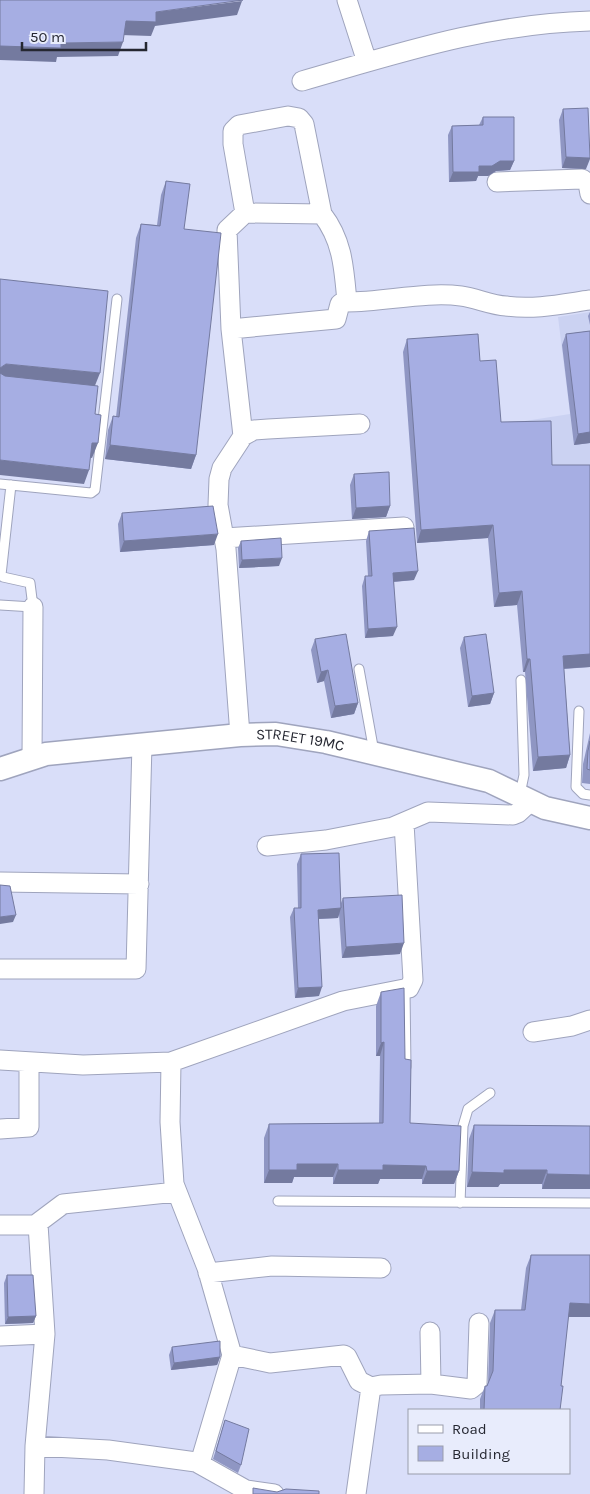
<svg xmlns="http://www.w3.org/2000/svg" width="590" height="1494" font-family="Karla,sans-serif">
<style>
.built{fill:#cbd2f2}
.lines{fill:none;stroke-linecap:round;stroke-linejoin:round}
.service-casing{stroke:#9fa4bd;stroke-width:11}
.minor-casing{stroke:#9fa4bd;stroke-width:21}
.tertiary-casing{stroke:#9fa4bd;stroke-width:25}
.service{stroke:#fff;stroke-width:9}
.minor{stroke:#fff;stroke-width:19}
.tertiary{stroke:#fff;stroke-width:22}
.wall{fill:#8f96c3}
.shaded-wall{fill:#747a9f}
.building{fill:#a6aee3;stroke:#747a9f}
.labels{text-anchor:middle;stroke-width:4;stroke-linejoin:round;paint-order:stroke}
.street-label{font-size:15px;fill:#252731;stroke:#e8ecfc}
</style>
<rect width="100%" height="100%" fill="#d9def9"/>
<!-- built -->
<path class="built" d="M590 312V515L512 423 570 414 558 317Z"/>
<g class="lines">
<!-- service casing -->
<g class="service-casing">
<path id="service" d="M0 484 91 493 95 490 117 299
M0 605 33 607 30 583 3 577 1 575 11 485
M359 669 374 752
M579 711 576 787 583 794 590 795
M520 794 524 775 521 680
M405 991 406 1067
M278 1201 590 1203
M460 1203 463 1126 468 1109 490 1093"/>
</g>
<!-- minor casing -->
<g class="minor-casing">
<path id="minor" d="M347 0 367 62
M302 81C400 53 486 24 590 21
M497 182 582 179 588 183 590 194
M245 213 233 144V131L239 125 288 116 299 118 304 124 322 214
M231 329 336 319 340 304 343 302C381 303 424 291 461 296 476 298 491 305 506 306 534 310 562 304 590 300
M243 436 254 430 268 429 360 424
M224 538 404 527
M240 735 226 549 218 505 219 479 222 468 243 436 231 329 227 230 245 213 322 214C343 241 344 269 347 302
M32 758 33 607
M267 846 326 840 393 827 428 812 513 815 518 813 530 802
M0 882 139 884
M0 969H136L142 744
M533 1032 572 1026 590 1020
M0 1060 83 1065 171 1062 343 1001 409 988 413 980 404 823
M171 1062 170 1122 174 1184 207 1268 232 1355 270 1363 344 1355 347 1357 359 1381 371 1387 381 1385 431 1384 471 1389 477 1384 479 1323
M0 1129 29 1127V1062
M0 1225H35L63 1204 176 1192
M208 1273 272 1266 381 1268
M430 1332 431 1384
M0 1336 45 1334
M35 1446 108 1450 196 1462 246 1490 274 1494
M200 1463 232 1355
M34 1494 35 1446 45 1334 38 1224
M356 1494 371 1387"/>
</g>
<!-- tertiary casing -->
<g class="tertiary-casing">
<g id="tertiary">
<path id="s1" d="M0 769 46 754 240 735 276 734 326 742 489 781 545 808 590 818"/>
</g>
</g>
<!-- service -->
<use href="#service" class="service"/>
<!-- minor -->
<use href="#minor" class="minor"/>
<!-- tertiary -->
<use href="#tertiary" class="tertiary"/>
</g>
<!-- wall -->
<path class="wall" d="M563 109 586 169 562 168 559 120Z
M483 117 514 161 510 170 496 171 488 176H478L476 181 449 182 448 135 452 126 479 125Z
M166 181 184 229 196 455 191 469 105 459 108 430 113 416 116 417 136 238 141 224 157 225 161 195Z
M590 312V325L588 316Z
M590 331V443L574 445 562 345 566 334Z
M407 339 480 361 501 422 552 465H590V667L564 669 570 755 566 768 533 771 525 672H523L517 605 494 607 488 538 417 543 403 352Z
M354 474 390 506 386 517 352 519 350 485Z
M122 513 214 545 120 552 118 524Z
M369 531 414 580 394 582 393 636 365 638 362 586 365 576H368L366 541Z
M241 541 279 566 239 568 238 548Z
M464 637 494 693 490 704 468 707 460 648Z
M315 639 358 703 354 714 331 718 324 681 317 683 311 650Z
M590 733V784L582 783 583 764Z
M301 854 341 903 343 898 400 954 342 958 339 914 338 918 319 919V996L295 998 290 917 294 908H298L297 864Z
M381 992 405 1059 410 1123 459 1171 454 1184H422V1179H380L378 1184H333V1177H294L292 1183H264V1138L269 1124 379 1123 380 1056H376V1006Z
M474 1125 590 1126V1189H542V1184H500L498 1187H467L469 1139Z
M531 1255H590V1317H568L561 1386 560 1410H480V1399L485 1386H487L488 1383 490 1323 495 1310H521L526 1268Z
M7 1275 36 1316 33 1323 5 1324 4 1283Z
M172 1347 220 1357 217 1365 171 1370 169 1355Z
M225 1420 241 1465 238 1473 213 1459Z"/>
<!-- shaded-wall -->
<path class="shaded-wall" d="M242 1 237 15 155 26 151 36 121 35 126 21 156 12Z
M123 42 118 56 57 57 56 62 0 60V46L61 43Z
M566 157 590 158V159L586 169 562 168Z
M500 161H514L510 170 496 171 488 176H478L476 181 449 182 453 172Z
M6 364 100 373 94 388 0 378V368Z
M590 432V443L574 445 578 434Z
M92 443H98L92 458 87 457Z
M110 445 196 455 191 469 105 459Z
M0 460 89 470 84 484 0 475Z
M390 506 386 517 352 519 356 508Z
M493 525 488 538 417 543 421 530Z
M218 534 214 545 120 552 124 541Z
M282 558 279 566 239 568 242 560Z
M418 571 414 580 390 582 393 573Z
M522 591 517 605 494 607 499 593Z
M397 627 393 636 365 638 368 629Z
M590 654V667L558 669 563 656Z
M527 659H530L525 672H523Z
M328 670 324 681 317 683 321 672Z
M494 693 490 704 468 707 472 696Z
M358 703 354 714 331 718 335 706Z
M570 755 566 768 533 771 538 757Z
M341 908 338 918 315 919 318 910Z
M16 915 13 922 0 924V917Z
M404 943 400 954 342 958 346 947Z
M322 987 319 996 295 998 298 988Z
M384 1042 380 1056H376L381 1043Z
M297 1164H338L333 1177H294L292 1183H264L269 1170Z
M383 1165 426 1166 422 1179H380L378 1184H333L338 1170Z
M504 1170H547L542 1184H500L498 1187H467L472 1172Z
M427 1171H459L454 1184H422Z
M547 1174 590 1175V1189H542Z
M570 1303 590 1304V1317H565Z
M36 1316 33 1323 5 1324 8 1317Z
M220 1357 217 1365 171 1370 174 1363Z"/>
<!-- building -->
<path class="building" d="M0 0H243L156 12V22L126 21 123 42 61 43V48L0 46Z
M588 108 590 158 566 157 563 109Z
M483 117H514V161H500L492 166H479V172H453L452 126 483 125Z
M166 181 190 184 184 229 221 233 196 455 110 445 113 416 119 417 141 224 160 226Z
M0 279 108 291 100 373 6 364 0 368Z
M590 331V432L578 434 566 334Z
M478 334 480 361 496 360 501 422 551 421 552 465H590V654L563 656 570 755 538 757 530 659H527L522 591 499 593 493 525 421 530 407 339Z
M0 373 5 376 98 386 95 414 101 415 98 443H92L89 470 0 460Z
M389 472 390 506 356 508 354 474Z
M213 506 218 534 124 541 122 513Z
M414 528 418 571 393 573 397 627 368 629 365 576H372L369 531Z
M281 538 282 558 242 560 241 541Z
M346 634 358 703 335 706 328 670 321 672 315 639Z
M486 634 494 693 472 696 464 637Z
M590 741V770L587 769 588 751Z
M339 853 341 908 318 910 322 987 298 988 294 908H301V854Z
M0 885 10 886 16 915 0 917Z
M402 895 404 943 346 947 343 898Z
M404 988 405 1059 411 1060 410 1123 461 1126 459 1171H427L426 1166 383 1165V1170H338V1164H297V1170H269V1124L383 1123 384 1042 381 1043V992Z
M474 1125 590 1126V1175L547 1174V1170H504V1173L472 1172Z
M531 1255H590V1304L570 1303 561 1386H563L560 1410H484L485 1386H487L493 1371 495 1310H525Z
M7 1275H33L36 1316 8 1317Z
M220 1341V1357L174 1363 172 1347Z
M225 1420 249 1429 241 1465 216 1451Z
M253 1488 277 1492 286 1489 319 1491V1494H253Z"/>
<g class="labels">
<!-- street labels -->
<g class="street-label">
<text dy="5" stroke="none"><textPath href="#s1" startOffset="304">STREET 19MC</textPath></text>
</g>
</g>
<!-- legend -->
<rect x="408" y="1409" width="162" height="65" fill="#e8ecfc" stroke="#9a9dab"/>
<rect x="418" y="1425" width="25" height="8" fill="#ffffff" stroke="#9a9dab"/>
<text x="452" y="1434" font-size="15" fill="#252731">Road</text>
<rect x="418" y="1446" width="25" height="15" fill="#a6aee3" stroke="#9a9dab"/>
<text x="452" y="1459" font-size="15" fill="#252731">Building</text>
<!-- scale -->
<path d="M22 42v8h124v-8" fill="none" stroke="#252731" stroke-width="2.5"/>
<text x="30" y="42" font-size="15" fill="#252731" stroke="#e8ecfc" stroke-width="4" paint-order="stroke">50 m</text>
</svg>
